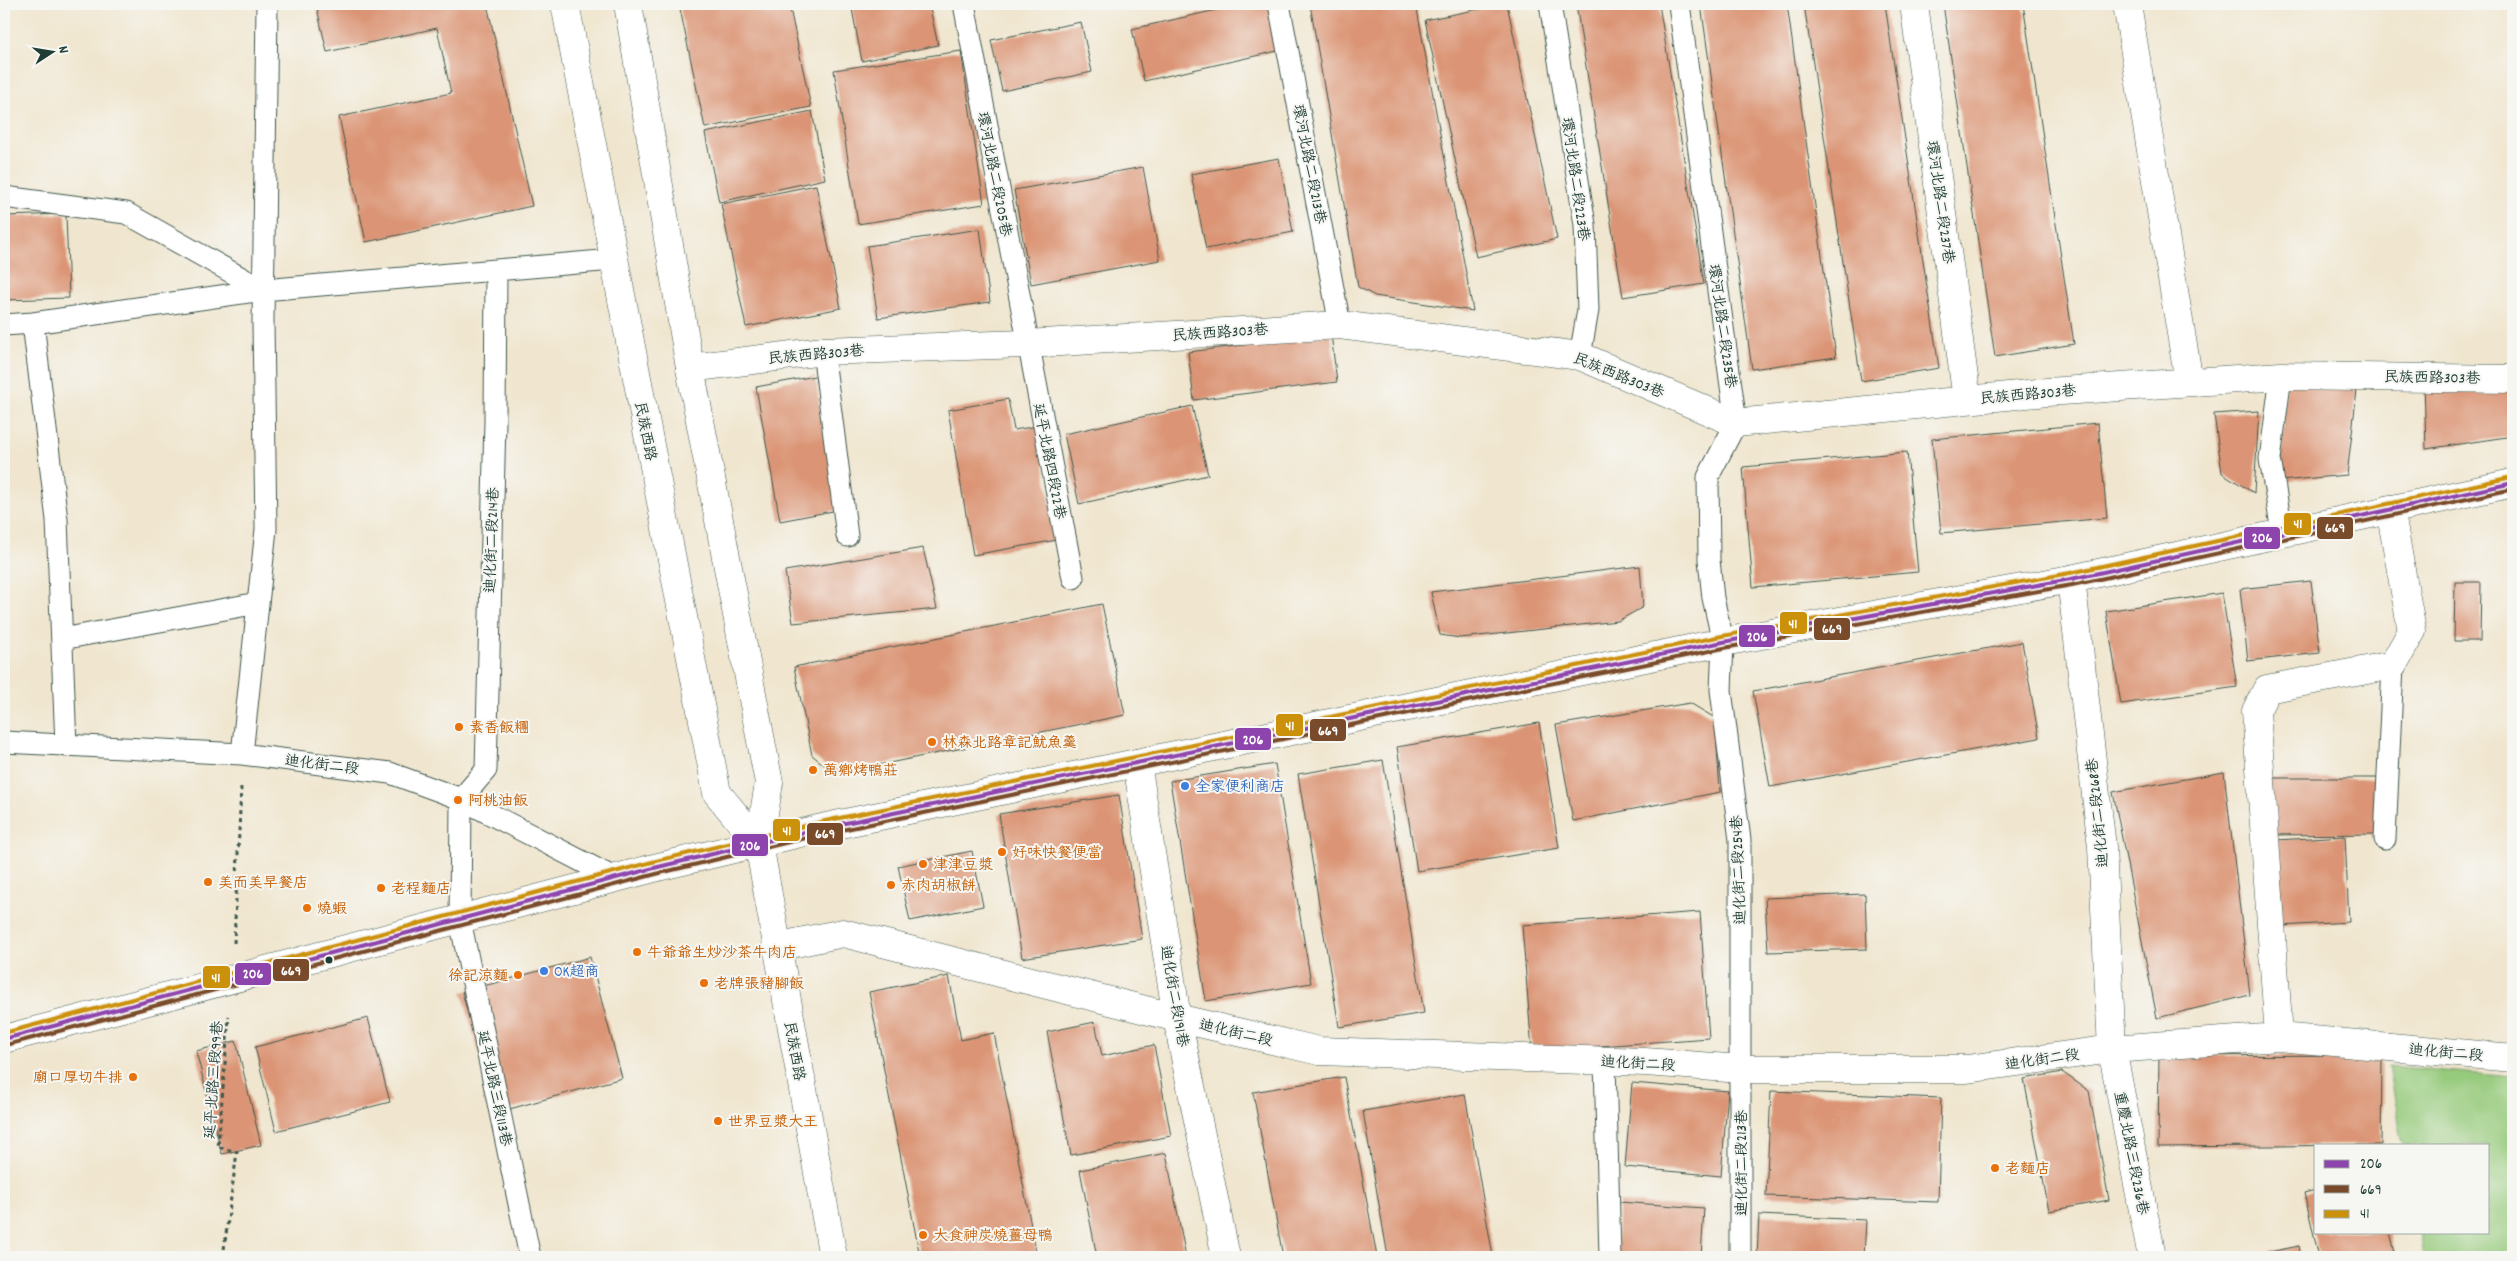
<svg xmlns="http://www.w3.org/2000/svg" width="2517" height="1261" font-family="Dekko,'LXGW WenKai TC',sans-serif">
<style>
.green{fill:#96ca7b;stroke:#5a8458}
.building{fill:#db9576}
.lines{fill:none;stroke-linecap:round;stroke-linejoin:round}
.service-casing{stroke:#3e564b;stroke-width:23}
.minor-casing{stroke:#3e564b;stroke-width:29}
.tertiary-casing{stroke:#3e564b;stroke-width:29}
.path{stroke:#3e564b;stroke-width:3;stroke-dasharray:4 4;stroke-linecap:butt}
.service{stroke:#fff;stroke-width:21}
.minor{stroke:#fff;stroke-width:28}
.tertiary{stroke:#fff;stroke-width:28}
.bus-1-casing{stroke:#f6f6f2;stroke-width:8}
.bus-2-casing{stroke:#f6f6f2;stroke-width:8}
.bus-3-casing{stroke:#f6f6f2;stroke-width:8}
.bus-1{stroke:#8e44ad;stroke-width:4}
.bus-2{stroke:#7a4b2a;stroke-width:4}
.bus-3{stroke:#cc910a;stroke-width:4}
.food-dot{fill:#e8710a;stroke:#f6f6f2;stroke-width:2}
.shop-dot{fill:#3f7fe0;stroke:#f6f6f2;stroke-width:2}
.bus-dot{fill:#1f3d34;stroke:#f6f6f2;stroke-width:2}
.labels{text-anchor:middle;stroke-width:4;stroke-linejoin:round;paint-order:stroke}
.street-label{font-size:15px;fill:#1f3d34;stroke:#f6f6f2}
.food-label{font-size:15px;fill:#c56008;stroke:#f6f6f2;text-anchor:start}
.shop-label{font-size:15px;fill:#366cbe;stroke:#f6f6f2;text-anchor:start}
.line-badge{stroke:#f6f6f2;stroke-width:2}
.badge-label{font-size:14px;text-anchor:middle;font-weight:bold;fill:#fff}
</style>
<rect width="100%" height="100%" fill="#f6f6f2"/>
<filter id="ink" filterUnits="userSpaceOnUse"><feTurbulence type="fractalNoise" baseFrequency=".02" numOctaves="2"/><feDisplacementMap in="SourceGraphic" scale="10" xChannelSelector="R" yChannelSelector="G"/><feConvolveMatrix kernelMatrix="1 2 1 2 8 2 1 2 1" color-interpolation-filters="sRGB"/></filter>
<filter id="wash" filterUnits="userSpaceOnUse"><feTurbulence type="fractalNoise" baseFrequency=".0096" numOctaves="4" result="noise"/><feDisplacementMap in="SourceGraphic" scale="20" xChannelSelector="R" yChannelSelector="G"/><feGaussianBlur stdDeviation="1.12" result="paint"/><feColorMatrix in="noise" values="0 0 0 0 0 0 0 0 0 0 0 0 0 0 0 0 0 1.4 0 .05"/><feComposite in="paint" operator="in"/></filter>
<g filter="url(#wash)">
<rect width="100%" height="100%" fill="#f0e6cf"/>
<!-- green -->
<path class="green" d="M2389 1066 2513 1077V1257H2424L2420 1232H2488V1145H2403Z"/>
<g id="blocks">
<!-- building -->
<path class="building" d="M316 4H487L532 206 366 242 339 117 451 93 437 28 327 52Z
M679 4H789L811 107 705 128Z
M851 4H929L938 45 862 61Z
M1243 4H1271L1282 50 1144 81 1132 29Z
M1310 4H1416L1473 311 1375 296 1358 287Z
M1504 4H1507L1557 239 1476 257 1425 20Z
M1576 4H1659L1704 284 1623 297Z
M1701 4H1787L1836 357 1752 369Z
M1804 4H1885L1939 368 1861 381Z
M1943 4H2023L2074 344 1995 357Z
M1081 22 1092 72 1002 91 991 40Z
M961 51 984 204 858 224 834 70Z
M812 111 825 179 719 202 705 133Z
M1279 158 1293 232 1206 249 1191 174Z
M1143 167 1160 260 1031 284 1014 190Z
M816 185 841 308 746 327 721 204Z
M66 214 69 298 4 300V216Z
M980 229 990 302 878 318 867 246Z
M1331 334 1337 382 1194 400 1188 352Z
M815 376 838 510 780 521 756 387Z
M2513 380V436L2426 449 2424 381Z
M2286 382 2357 390 2347 475 2280 481Z
M1008 399 1014 430 1037 426 1057 540 973 555 948 410Z
M1192 406 1208 475 1079 504 1064 434Z
M2259 411 2254 493 2222 473 2214 414Z
M2098 423 2107 518 1941 533 1932 439Z
M1907 452 1918 572 1753 587 1743 467Z
M923 548 937 609 793 623 785 571Z
M1640 566 1643 607 1618 621 1460 638 1440 635 1431 592Z
M2311 581 2320 653 2248 661 2240 589Z
M2455 582H2481L2480 641H2454Z
M2222 593 2237 687 2121 704 2106 611Z
M1102 604 1125 715 835 774 812 755 794 667Z
M2022 642 2039 738 1770 787 1753 691Z
M1690 703 1715 718 1720 792 1573 821 1556 725Z
M1539 723 1559 848 1417 871 1397 747Z
M1383 760 1424 1013 1339 1027 1298 774Z
M1275 764 1311 983 1206 1001 1170 781Z
M2224 772 2250 995 2157 1018 2113 792Z
M2269 778H2379V834L2269 835Z
M1119 795 1142 939 1022 958 999 814Z
M2345 836 2349 922 2281 926 2276 840Z
M972 851 983 906 910 921 898 866Z
M1865 894 1867 949 1768 952 1765 898Z
M1700 912 1709 1038 1532 1051 1522 925Z
M590 957 622 1078 495 1113 462 992Z
M949 976 961 1040 994 1033 1037 1257H920L869 992Z
M368 1018 390 1102 276 1131 255 1047Z
M1095 1022 1102 1056 1154 1045 1171 1136 1071 1155 1047 1032Z
M236 1041 261 1145 222 1154 196 1051Z
M2382 1055 2381 1145 2158 1147 2159 1056Z
M2062 1072 2089 1091 2109 1200 2049 1211 2024 1079Z
M1344 1077 1377 1257H1283L1253 1092Z
M1632 1083 1728 1091 1721 1176 1625 1167Z
M1771 1091 1941 1098 1938 1202 1766 1196Z
M1465 1094 1493 1257H1388L1363 1111Z
M1166 1153 1186 1257H1097L1080 1170Z
M2316 1190V1232H2390L2396 1257H2319L2304 1193Z
M1619 1202 1704 1208 1701 1257H1616Z
M1759 1215 1866 1220 1864 1257H1757Z
M2299 1246 2301 1257H2249V1256Z"/>
</g>
</g>
<g filter="url(#ink)">
<use href="#blocks" fill-opacity="0" stroke="#3e564b" stroke-width="1"/>
<g class="lines">
<!-- service casing -->
<g class="service-casing">
<path id="service" d="M964 4 1073 578
M1279 4 1340 325
M1550 4 1585 225 1588 310 1580 356
M1679 4 1736 423 1708 477 1709 560 1713 598 1723 642 1721 690 1740 840V1257
M4 197 126 213 263 290
M496 271 495 421 486 770 461 799 460 920 530 1257
M33 323 57 520 66 746
M4 325 33 323 263 290 613 260
M823 351 847 536
M2281 376 2270 459 2282 532
M62 639 258 603
M4 742 242 754 390 773 461 799 616 879
M242 754 266 529 263 323 267 4
M2385 839 2393 665
M1605 1061 1610 1257"/>
</g>
<!-- minor casing -->
<g class="minor-casing">
<path id="minor" d="M1914 4 1967 400
M2127 4 2189 382
M690 368 823 351 1027 344 1340 325 1580 356 1736 423 2047 392 2281 376 2513 379
M2071 579 2102 847 2112 1049 2152 1257
M1137 763 1177 1018 1226 1257
M776 947 843 933 1177 1018 1319 1051 1645 1062 1742 1069H1967L2112 1049 2279 1037 2513 1058
M2279 1037 2256 711 2267 689 2393 665 2412 631 2390 509"/>
</g>
<!-- tertiary casing -->
<g class="tertiary-casing">
<path id="tertiary" d="M565 4 717 793 759 844
M628 4 690 368 769 783 759 844 833 1257
M4 1039 658 867 826 827 1723 642 2071 579 2513 483"/>
</g>
<!-- path -->
<path class="path" d="M234 943 241 787
M223 1257 237 1152 218 1147 229 1016"/>
<!-- service -->
<use href="#service" class="service"/>
<!-- minor -->
<use href="#minor" class="minor"/>
<!-- tertiary -->
<use href="#tertiary" class="tertiary"/>
<!-- bus-1 casing -->
<g class="bus-1-casing">
<path id="bus-1" d="M4 1039 658 867 826 827 1723 642 2071 579 2513 483"/>
</g>
<!-- bus-2 casing -->
<g class="bus-2-casing">
<path id="bus-2" d="M6 1045 660 873 827 833 1724 648 2072 585 2513 489"/>
</g>
<!-- bus-3 casing -->
<g class="bus-3-casing">
<path id="bus-3" d="M4 1033 656 861 825 821 1722 636 2070 573 2512 477"/>
</g>
<!-- bus-1 -->
<use href="#bus-1" class="bus-1"/>
<!-- bus-2 -->
<use href="#bus-2" class="bus-2"/>
<!-- bus-3 -->
<use href="#bus-3" class="bus-3"/>
</g>
</g>
<!-- markers -->
<g class="food-dot">
<circle cx="459" cy="727" r="5"/>
<circle cx="932" cy="742" r="5"/>
<circle cx="813" cy="770" r="5"/>
<circle cx="458" cy="800" r="5"/>
<circle cx="1002" cy="852" r="5"/>
<circle cx="923" cy="864" r="5"/>
<circle cx="208" cy="882" r="5"/>
<circle cx="891" cy="885" r="5"/>
<circle cx="381" cy="888" r="5"/>
<circle cx="307" cy="908" r="5"/>
<circle cx="637" cy="952" r="5"/>
<circle cx="518" cy="975" r="5"/>
<circle cx="704" cy="983" r="5"/>
<circle cx="133" cy="1077" r="5"/>
<circle cx="718" cy="1121" r="5"/>
<circle cx="1995" cy="1168" r="5"/>
<circle cx="923" cy="1235" r="5"/>
</g>
<g class="shop-dot">
<circle cx="1185" cy="786" r="5"/>
<circle cx="544" cy="971" r="5"/>
</g>
<circle class="bus-dot" cx="329" cy="960" r="4.5"/>
<g class="labels">
<!-- street labels -->
<g class="street-label">
<text transform="translate(1310 164) rotate(79)" y="5">環河北路二段213巷</text>
<text transform="translate(995 174) rotate(79)" y="5">環河北路二段205巷</text>
<text transform="translate(1576 179) rotate(82)" y="5">環河北路二段223巷</text>
<text transform="translate(1941 202) rotate(82)" y="5">環河北路二段237巷</text>
<text transform="translate(1723 326) rotate(82)" y="5">環河北路二段235巷</text>
<text transform="translate(1220 332) rotate(-4)" y="5">民族西路303巷</text>
<text transform="translate(816 354) rotate(-5)" y="5">民族西路303巷</text>
<text transform="translate(1619 375) rotate(22)" y="5">民族西路303巷</text>
<text transform="translate(2432 377) rotate(1)" y="5">民族西路303巷</text>
<text transform="translate(2028 394) rotate(-5)" y="5">民族西路303巷</text>
<text transform="translate(646 431) rotate(79)" y="5">民族西路</text>
<text transform="translate(1050 461) rotate(79)" y="5">延平北路四段22巷</text>
<text transform="translate(491 540) rotate(-88)" y="5">迪化街二段214巷</text>
<text transform="translate(322 764) rotate(7)" y="5">迪化街二段</text>
<text transform="translate(2097 813) rotate(-96)" y="5">迪化街二段268巷</text>
<text transform="translate(1738 870) rotate(-92)" y="5">迪化街二段254巷</text>
<text transform="translate(1175 996) rotate(80)" y="5">迪化街二段191巷</text>
<text transform="translate(1236 1032) rotate(13)" y="5">迪化街二段</text>
<text transform="translate(795 1051) rotate(80)" y="5">民族西路</text>
<text transform="translate(2446 1052) rotate(5)" y="5">迪化街二段</text>
<text transform="translate(2042 1059) rotate(-8)" y="5">迪化街二段</text>
<text transform="translate(1638 1063) rotate(3)" y="5">迪化街二段</text>
<text transform="translate(213 1080) rotate(-86)" y="5">延平北路三段99巷</text>
<text transform="translate(495 1088) rotate(78)" y="5">延平北路三段113巷</text>
<text transform="translate(2132 1153) rotate(79)" y="5">重慶北路三段236巷</text>
<text transform="translate(1741 1163) rotate(-90)" y="5">迪化街二段213巷</text>
</g>
<!-- food labels -->
<g class="food-label">
<text x="469" y="732">素香飯糰</text>
<text x="942" y="747">林森北路章記魷魚羹</text>
<text x="823" y="775">萬鄉烤鴨莊</text>
<text x="468" y="805">阿桃油飯</text>
<text x="1012" y="857">好味快餐便當</text>
<text x="933" y="869">津津豆漿</text>
<text x="218" y="887">美而美早餐店</text>
<text x="901" y="890">赤肉胡椒餅</text>
<text x="391" y="893">老程麵店</text>
<text x="317" y="913">燒蝦</text>
<text x="647" y="957">牛爺爺生炒沙茶牛肉店</text>
<text x="508" y="980" text-anchor="end">徐記涼麵</text>
<text x="714" y="988">老牌張豬腳飯</text>
<text x="123" y="1082" text-anchor="end">廟口厚切牛排</text>
<text x="728" y="1126">世界豆漿大王</text>
<text x="2005" y="1173">老麵店</text>
<text x="933" y="1240">大食神炭燒薑母鴨</text>
</g>
<!-- shop labels -->
<g class="shop-label">
<text x="1195" y="791">全家便利商店</text>
<text x="554" y="976">OK超商</text>
</g>
</g>
<g class="line-badge">
<rect x="2283" y="512" width="29" height="24" rx="5" fill="#cc910a"/>
<rect x="2316" y="516" width="38" height="24" rx="5" fill="#7a4b2a"/>
<rect x="2243" y="526" width="38" height="24" rx="5" fill="#8e44ad"/>
<rect x="1779" y="611" width="29" height="24" rx="5" fill="#cc910a"/>
<rect x="1813" y="617" width="38" height="24" rx="5" fill="#7a4b2a"/>
<rect x="1738" y="624" width="38" height="24" rx="5" fill="#8e44ad"/>
<rect x="1275" y="713" width="29" height="24" rx="5" fill="#cc910a"/>
<rect x="1309" y="718" width="38" height="24" rx="5" fill="#7a4b2a"/>
<rect x="1234" y="727" width="38" height="24" rx="5" fill="#8e44ad"/>
<rect x="772" y="818" width="29" height="24" rx="5" fill="#cc910a"/>
<rect x="806" y="822" width="38" height="24" rx="5" fill="#7a4b2a"/>
<rect x="731" y="833" width="38" height="24" rx="5" fill="#8e44ad"/>
<rect x="272" y="958" width="38" height="24" rx="5" fill="#7a4b2a"/>
<rect x="234" y="962" width="38" height="24" rx="5" fill="#8e44ad"/>
<rect x="202" y="965" width="29" height="24" rx="5" fill="#cc910a"/>
</g>
<g class="badge-label">
<text x="2298" y="528">41</text>
<text x="2335" y="532">669</text>
<text x="2262" y="542">206</text>
<text x="1793" y="628">41</text>
<text x="1832" y="633">669</text>
<text x="1757" y="641">206</text>
<text x="1290" y="730">41</text>
<text x="1328" y="735">669</text>
<text x="1253" y="744">206</text>
<text x="787" y="835">41</text>
<text x="825" y="838">669</text>
<text x="750" y="850">206</text>
<text x="291" y="975">669</text>
<text x="253" y="978">206</text>
<text x="216" y="982">41</text>
</g>
<!-- margin -->
<rect width="2517" height="1261" fill="none" stroke="#f6f6f2" stroke-width="20"/>
<!-- legend -->
<rect x="2314" y="1144" width="175" height="90" fill="#f6f6f2" stroke="#a0aca6"/>
<rect x="2324" y="1160" width="25" height="8" fill="#8e44ad" stroke="#a0aca6"/>
<text x="2360" y="1168" font-size="15" fill="#1f3d34">206</text>
<rect x="2324" y="1185" width="25" height="8" fill="#7a4b2a" stroke="#a0aca6"/>
<text x="2360" y="1194" font-size="15" fill="#1f3d34">669</text>
<rect x="2324" y="1210" width="25" height="8" fill="#cc910a" stroke="#a0aca6"/>
<text x="2360" y="1218" font-size="15" fill="#1f3d34">41</text>
<!-- north arrow -->
<g transform="translate(52 52) rotate(78)" stroke="#f6f6f2" stroke-width="4" paint-order="stroke">
<path d="M0-4L9 19L0 12L-9 19Z" fill="#1f3d34"/>
<text y="-8" font-size="14" font-weight="bold" text-anchor="middle" fill="#1f3d34">N</text>
</g>
</svg>
